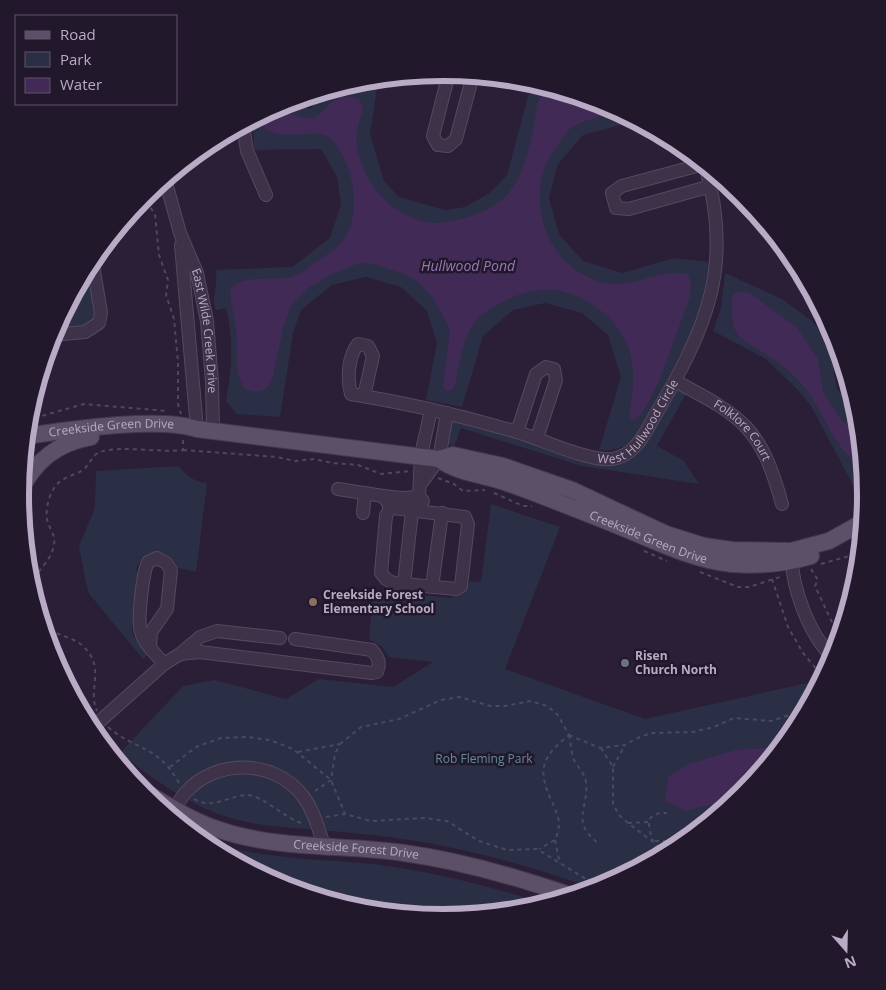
<svg xmlns="http://www.w3.org/2000/svg" width="886" height="990" font-family="'Open Sans',sans-serif">
<style>
.green{fill:#2a2f45}
.water{fill:#412a56}
.lines{fill:none;stroke-linecap:round;stroke-linejoin:round}
.minor-casing{stroke:#554960;stroke-width:14}
.major-casing{stroke:#43384e;stroke-width:18}
.path{stroke:#4b4961;stroke-width:2;stroke-dasharray:4 4;stroke-linecap:butt}
.minor{stroke:#3d3248;stroke-width:12}
.major{stroke:#5c4f68;stroke-width:16}
.education-dot{fill:#8d6e63;stroke:#22182c;stroke-width:2}
.worship-dot{fill:#6b7280;stroke:#22182c;stroke-width:2}
.labels{text-anchor:middle;stroke-width:5;stroke-linejoin:round;paint-order:stroke}
.street-label{font-size:12px;fill:#b9abc5;stroke:#22182c}
.poi-label{font-size:12px;font-weight:bold;fill:#b9abc5;stroke:#22182c;text-anchor:start}
.park-label{font-size:12px;fill:#628d96;stroke:#22182c}
.water-label{font-size:14px;font-style:italic;fill:#977ab3;stroke:#22182c}
.rim{fill:none;stroke:#b9abc5;stroke-width:6}
</style>
<rect width="100%" height="100%" fill="#2b1e37"/>
<!-- green -->
<path class="green" d="M356 81 377 88 370 134 384 181 399 197 445 210 465 207 490 193 507 175 532 82 605 104 636 121 583 135 558 164 549 198 559 234 583 261 622 273 674 258 709 262 702 304 691 335 636 438C624 447 615 452 599 450L621 377 608 335 582 313 545 303 513 310 483 336 462 407 426 400 437 343 427 311 401 287 366 277 332 285 301 310 293 333 280 417 237 414 226 401C232 367 234 342 226 308L216 310C210 298 220 285 215 270L292 267 330 238 341 204 337 177 321 149 254 150 253 119 292 101 310 109 323 91Z
M86 270 90 273 97 313C90 331 69 329 54 330Z
M725 273 782 299 812 321 821 333 831 354 837 389 858 414 866 495 863 504 811 406 798 390 766 359 713 331 721 308Z
M678 390 687 392 657 446 684 461 699 484 582 466 461 428 454 447 445 443 448 427 452 422 460 420 595 463 633 456 649 438 672 394Z
M179 466C187 477 194 481 207 483L196 572 178 568C169 547 140 546 136 571H138L132 627 133 635 147 654 144 660 90 595 86 584 79 546 95 508 96 471Z
M491 504 560 527 505 669 645 719 821 680 795 730 742 794 678 847 595 889C536 868 478 851 416 841 379 835 343 832 306 829 283 827 261 826 238 820 194 809 156 781 120 753L183 686 215 680 286 699 319 679 393 687 433 662 389 657 382 647 369 639 373 595 376 592 387 591 450 598C461 595 467 592 470 581L481 582Z
M195 836C258 863 327 857 394 867 446 875 496 888 546 904L525 910 443 918 360 910 281 886 208 847Z"/>
<!-- water -->
<path class="water" d="M547 88 605 104 619 112C604 116 586 119 572 127 567 131 563 137 560 142 524 183 538 254 588 277 629 297 651 267 688 274L691 284 690 296C680 321 654 411 633 421L629 417C633 392 637 366 626 342 612 311 573 286 539 290 524 292 512 297 499 304 492 308 480 315 475 322 462 338 460 364 455 384L452 390 446 391 443 386 450 329 433 298 418 282 407 275 373 264 359 263 330 275 307 289 291 306 284 325 272 381 265 390 256 392 246 390C232 373 239 350 236 329 234 316 231 304 230 290 244 272 274 283 294 276 302 274 309 266 316 262 324 256 335 251 341 243 363 217 355 166 333 141 318 124 283 145 264 127 269 100 297 119 313 119 332 107 332 91 359 99L363 106C362 115 358 123 357 132 354 147 364 173 373 186 389 209 419 228 448 222 514 209 523 181 535 119 537 107 537 96 547 88Z
M740 291 751 294 797 328 818 359 823 393 843 422 859 429 863 465C837 457 821 405 802 384 793 374 781 364 770 357 759 349 743 343 736 332 731 322 731 305 733 294Z
M781 747 742 794 732 803H719L685 811 665 800 668 777 688 764 736 750Z"/>
<g class="lines">
<!-- minor casing -->
<g class="minor-casing">
<g id="minor">
<path d="M449 73 433 136 438 145 448 146 456 139 473 75"/>
<path d="M243 124 247 151 266 195"/>
<path d="M704 164 622 186 612 193 616 208 629 209 711 186"/>
<path id="s1" d="M165 179 180 233 197 273 207 321 212 382 213 431"/>
<path d="M181 245 197 429"/>
<path d="M52 335 85 332 99 323 101 313 92 259"/>
<path id="s2" d="M675 381C743 417 761 427 782 504"/>
<path id="s3" d="M364 396 373 356 368 346 358 344C348 356 347 379 351 394 407 403 463 416 517 432 541 439 589 462 612 459 636 456 646 431 657 412 707 327 734 265 705 165"/>
<path d="M517 432 536 374 546 367 554 369 556 380 537 438"/>
<path d="M422 482 439 459 447 413"/>
<path d="M338 489 383 496 389 504V510"/>
<path d="M383 496 402 498 419 497 423 501"/>
<path d="M394 508 465 517 468 524 461 586 456 589 393 583 386 579 381 573 386 516 389 510Z"/>
<path d="M363 513 365 493"/>
<path d="M791 553C792 588 808 633 833 658"/>
<path d="M404 584 412 511 419 497 421 455 431 410"/>
<path d="M432 587 442 513"/>
<path d="M150 647 151 632 167 609 171 570 166 563 157 558 148 562C143 572 137 621 141 632 144 644 156 654 164 664"/>
<path d="M180 654 200 637 217 631 280 638"/>
<path d="M91 729 164 664 180 654 200 652 372 673 377 672C381 663 378 657 372 650L295 639"/>
<path d="M170 816C176 809 179 800 185 793 216 758 274 759 303 796 314 811 318 828 324 845"/>
</g>
</g>
<!-- major casing -->
<g class="major-casing">
<g id="major">
<path id="s4" d="M26 436C68 430 159 416 197 429L439 459 453 455 503 466 572 490 666 534 704 546 732 550 791 551 829 541 863 522"/>
<path id="s5" d="M439 459C458 474 487 475 510 484 546 497 581 511 616 525 653 540 692 560 732 564 759 566 785 564 811 556"/>
<path d="M20 491C35 461 57 443 91 437"/>
<path d="M128 774 144 791"/>
<path id="s6" d="M140 789C166 804 191 821 220 830 279 850 343 844 404 853 462 861 517 877 572 896"/>
</g>
</g>
<!-- path -->
<path class="path" d="M147 193V203L155 214 159 255 168 280 166 295 174 319 178 362V404L181 414
M27 420 84 404 167 411
M183 450 277 457 295 461 314 459 332 463 358 465 381 474 410 471
M438 478 454 484 463 491 485 490
M494 493 523 506H532
M644 551 667 561
M821 564 860 553
M811 569 818 580 815 586 838 635V645
M700 572 738 587H749L783 576
M772 579 788 627 803 653 823 677
M31 585V580C41 569 57 553 54 537 52 531 48 525 47 519 45 506 51 485 64 479 70 475 78 474 84 469 90 464 92 455 100 452 120 445 160 453 183 450V438
M43 625C55 636 73 636 84 647 106 669 87 689 97 711
M108 727C136 751 157 744 179 783
M569 735 600 748 625 745 635 739 651 733 693 732 714 727 734 718 771 721 805 710
M569 735C571 743 571 754 575 762 579 768 585 774 586 782 589 809 570 821 598 843
M340 744 361 727 399 719 441 700 460 697 490 706H505L531 701 547 706 558 715 569 735C541 758 537 769 552 802 555 808 559 817 559 824 559 829 557 835 555 840L539 849
M601 748 613 767V804L619 815 628 823
M298 752 340 744 335 754 331 780 315 791
M170 767 196 747 221 738 247 737 270 740 293 749 331 780 345 814
M613 767 625 745
M194 799C212 810 228 796 246 795 264 795 285 820 305 824
M326 817 345 814 371 821 424 818 447 821 479 841 507 850 537 849 589 881 605 886
M648 822 628 823 652 841 665 853
M555 840 560 864
M655 841H681
M667 853 681 841 690 837
M657 858C658 843 633 811 667 813"/>
<!-- minor -->
<use href="#minor" class="minor"/>
<!-- major -->
<use href="#major" class="major"/>
</g>
<!-- markers -->
<circle class="education-dot" cx="313" cy="602" r="5"/>
<circle class="worship-dot" cx="625" cy="663" r="5"/>
<g class="labels">
<!-- street labels -->
<g class="street-label">
<text dy="4" stroke="none"><textPath href="#s1" startOffset="158">East Wilde Creek Drive</textPath></text>
<text dy="4" stroke="none"><textPath href="#s3" startOffset="429">West Hullwood Circle</textPath></text>
<text dy="4" stroke="none"><textPath href="#s4" startOffset="86">Creekside Green Drive</textPath></text>
<text dy="4" stroke="none"><textPath href="#s2" startOffset="85">Folklore Court</textPath></text>
<text dy="4" stroke="none"><textPath href="#s5" startOffset="224">Creekside Green Drive</textPath></text>
<text dy="4" stroke="none"><textPath href="#s6" startOffset="228">Creekside Forest Drive</textPath></text>
</g>
<!-- poi labels -->
<g class="poi-label">
<text x="323" y="599">Creekside Forest<tspan x="323" dy="14">Elementary School</tspan></text>
<text x="635" y="660">Risen<tspan x="635" dy="14">Church North</tspan></text>
</g>
<!-- park labels -->
<g class="park-label">
<text x="484" y="763">Rob Fleming Park</text>
</g>
<!-- water labels -->
<g class="water-label">
<text x="468" y="271">Hullwood Pond</text>
</g>
</g>
<!-- crop -->
<path d="M0 0H886V990H0ZM29 495a414 414 0 1 1 828 0a414 414 0 1 1-828 0Z" fill="#22182c" fill-rule="evenodd"/>
<path class="rim" d="M29 495a414 414 0 1 1 828 0a414 414 0 1 1-828 0Z"/>
<!-- legend -->
<rect x="15" y="15" width="162" height="90" fill="#22182c" stroke="#5e5369"/>
<rect x="25" y="31" width="25" height="8" fill="#5c4f68" stroke="#5e5369"/>
<text x="60" y="40" font-size="15" fill="#b9abc5">Road</text>
<rect x="25" y="52" width="25" height="15" fill="#2a2f45" stroke="#5e5369"/>
<text x="60" y="65" font-size="15" fill="#b9abc5">Park</text>
<rect x="25" y="78" width="25" height="15" fill="#412a56" stroke="#5e5369"/>
<text x="60" y="90" font-size="15" fill="#b9abc5">Water</text>
<!-- north arrow -->
<g transform="translate(846 950) rotate(160)" stroke="#22182c" stroke-width="4" paint-order="stroke">
<path d="M0-4L9 19L0 12L-9 19Z" fill="#b9abc5"/>
<text y="-8" font-size="14" font-weight="bold" text-anchor="middle" fill="#b9abc5">N</text>
</g>
</svg>
